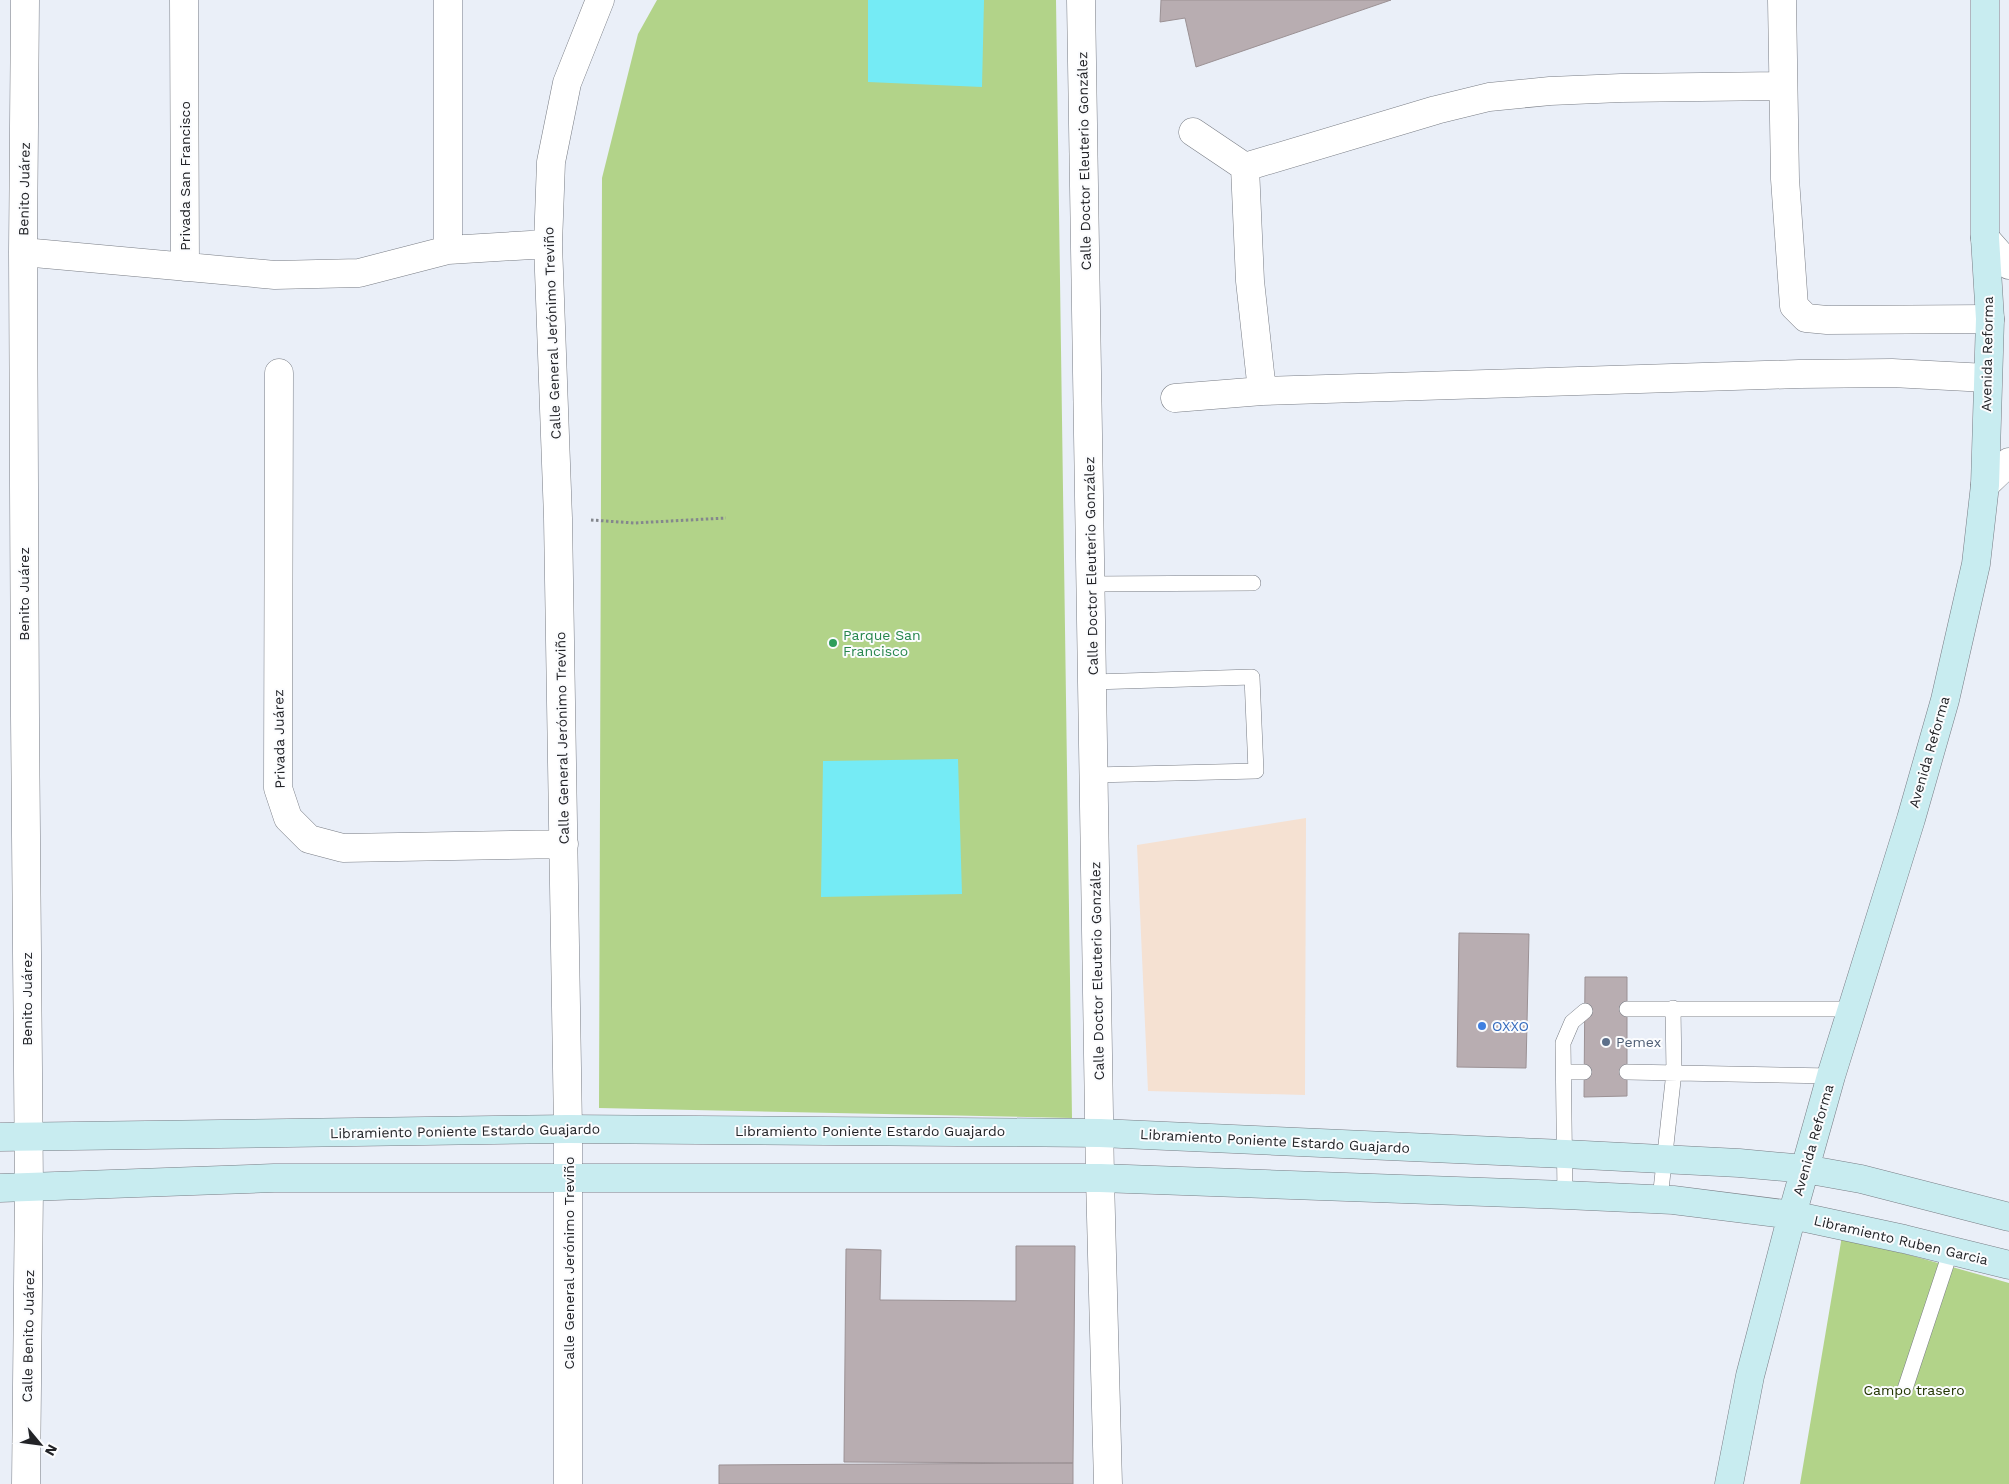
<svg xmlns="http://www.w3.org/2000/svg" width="2009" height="1484" font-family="'Work Sans',sans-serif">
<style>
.commercial{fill:#f5e1d2}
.green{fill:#b2d389}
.water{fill:#75ebf5}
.building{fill:#b8adb1;stroke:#9b9194}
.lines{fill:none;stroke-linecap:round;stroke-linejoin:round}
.lane-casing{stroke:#797d85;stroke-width:16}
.street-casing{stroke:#797d85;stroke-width:29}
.secondary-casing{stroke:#797d85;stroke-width:29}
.path{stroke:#84878d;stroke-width:3;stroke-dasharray:2.5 2.5;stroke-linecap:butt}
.lane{stroke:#fff;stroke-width:15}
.street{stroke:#fff;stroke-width:28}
.secondary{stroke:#c8ecf0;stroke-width:28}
.leisure-dot{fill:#2e9e5b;stroke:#fbfcfe;stroke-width:2}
.shop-dot{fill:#3f7fe0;stroke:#fbfcfe;stroke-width:2}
.service-dot{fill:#5c6f8a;stroke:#fbfcfe;stroke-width:2}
.labels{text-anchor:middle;stroke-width:4;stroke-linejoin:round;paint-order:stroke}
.street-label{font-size:14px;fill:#222327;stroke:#fbfcfe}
.leisure-label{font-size:14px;fill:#27864d;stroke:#fbfcfe;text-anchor:start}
.shop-label{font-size:14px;fill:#366cbe;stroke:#fbfcfe;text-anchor:start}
.service-label{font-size:14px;fill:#4e5e75;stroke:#fbfcfe;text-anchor:start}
.park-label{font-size:14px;fill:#223500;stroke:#fbfcfe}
</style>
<rect width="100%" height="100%" fill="#eaeff8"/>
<!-- commercial -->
<path class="commercial" d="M1306 818 1305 1095 1148 1091 1137 845Z"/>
<!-- green -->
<path class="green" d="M657 0H1056L1072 1118 599 1108 602 178 638 34Z
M1842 1236 2009 1283V1484H1800Z"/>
<!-- water -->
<path class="water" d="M868 0H984L982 87 868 82Z
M958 759 962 894 821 897 823 761Z"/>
<!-- building -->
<path class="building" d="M1161 0H1391L1196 67 1185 18 1160 22Z
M1459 933 1529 934 1526 1068 1457 1067Z
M1585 977H1627V1096L1584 1097Z
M1016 1246H1075L1073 1463 844 1462 846 1249 881 1250 880 1300 1016 1301Z
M1073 1463V1484H719V1465Z"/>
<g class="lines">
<!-- lane casing -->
<g class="lane-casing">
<path id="lane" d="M1091 584 1253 583
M1093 682 1252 677 1256 771 1094 775
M1627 1009H1851
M1564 1072H1584
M1627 1072 1831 1076
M1565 1195 1563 1043 1572 1022 1585 1011
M1660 1199 1674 1072 1673 1008
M1905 1389 1951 1250"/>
</g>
<!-- street casing -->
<g class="street-casing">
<path id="street" d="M25 0 23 252 25 717 29 1188 26 1484
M184 0 185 267
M1081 0 1100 1178 1108 1484
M1782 0 1785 179 1794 306 1806 318 1827 320 1990 319
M1193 132 1245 167
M1245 167 1436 110 1489 97 1550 91 1621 88 1783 86
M1245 167 1250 281 1262 391
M1985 238 2009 265
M448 250V0
M23 252 275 275 359 273 448 250 548 244
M279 373 278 788 288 818 309 839 343 848 564 844
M1175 398 1262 391 1799 374 1892 373 1987 378
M1985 485 2009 462
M568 1484V1129L558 518 548 244 551 162 567 83 600 0"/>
</g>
<!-- secondary casing -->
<g class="secondary-casing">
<path id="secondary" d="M0 1137 568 1129 1100 1133 1565 1154 1739 1163 1805 1169 1861 1179 2009 1217
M0 1188 274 1178H1100L1565 1195 1673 1200 1792 1215 1904 1239 2009 1265
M1729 1484 1750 1376 1792 1215 1831 1076 1911 819 1945 700 1976 564 1985 485 1990 319 1985 238V0"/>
</g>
<!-- path -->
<path class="path" d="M591 520 634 523 726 518"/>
<!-- lane -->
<use href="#lane" class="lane"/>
<!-- street -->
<use href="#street" class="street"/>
<!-- secondary -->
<use href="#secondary" class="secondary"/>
</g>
<!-- markers -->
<circle class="leisure-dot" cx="833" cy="643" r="5"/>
<circle class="shop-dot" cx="1482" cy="1026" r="5"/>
<circle class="service-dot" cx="1606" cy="1042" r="5"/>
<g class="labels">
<!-- street labels -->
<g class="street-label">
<text transform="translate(1084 161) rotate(-91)" y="5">Calle Doctor Eleuterio González</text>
<text transform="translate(185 176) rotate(-90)" y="5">Privada San Francisco</text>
<text transform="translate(24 189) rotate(-89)" y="5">Benito Juárez</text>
<text transform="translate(552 333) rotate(-92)" y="5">Calle General Jerónimo Treviño</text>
<text transform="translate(1987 354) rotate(-89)" y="5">Avenida Reforma</text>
<text transform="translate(1091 566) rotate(-91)" y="5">Calle Doctor Eleuterio González</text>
<text transform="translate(24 594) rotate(-90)" y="5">Benito Juárez</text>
<text transform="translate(562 738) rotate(-91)" y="5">Calle General Jerónimo Treviño</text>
<text transform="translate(279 739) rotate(-91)" y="5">Privada Juárez</text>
<text transform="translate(1929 752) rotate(-74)" y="5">Avenida Reforma</text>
<text transform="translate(1097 971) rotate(-91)" y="5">Calle Doctor Eleuterio González</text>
<text transform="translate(27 999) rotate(-90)" y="5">Benito Juárez</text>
<text transform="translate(465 1131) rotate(-1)" y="5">Libramiento Poniente Estardo Guajardo</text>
<text x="870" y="1136">Libramiento Poniente Estardo Guajardo</text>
<text transform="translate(1813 1140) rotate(-74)" y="5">Avenida Reforma</text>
<text transform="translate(1275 1141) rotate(3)" y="5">Libramiento Poniente Estardo Guajardo</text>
<text transform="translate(1901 1240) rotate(13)" y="5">Libramiento Ruben Garcia</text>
<text transform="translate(569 1263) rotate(-90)" y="5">Calle General Jerónimo Treviño</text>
<text transform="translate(28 1336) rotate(-89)" y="5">Calle Benito Juárez</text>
</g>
<!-- leisure labels -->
<g class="leisure-label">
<text x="843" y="640">Parque San<tspan x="843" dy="16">Francisco</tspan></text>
</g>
<!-- shop labels -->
<g class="shop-label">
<text x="1492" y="1031">OXXO</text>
</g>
<!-- service labels -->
<g class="service-label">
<text x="1616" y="1047">Pemex</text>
</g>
<!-- park labels -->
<g class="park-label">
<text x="1914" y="1395">Campo trasero</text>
</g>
</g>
<!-- north arrow -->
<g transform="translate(40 1444) rotate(119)" stroke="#fbfcfe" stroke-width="4" paint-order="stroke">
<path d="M0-4L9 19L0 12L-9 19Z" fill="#222327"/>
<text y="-8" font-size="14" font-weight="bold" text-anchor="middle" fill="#222327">N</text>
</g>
</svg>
